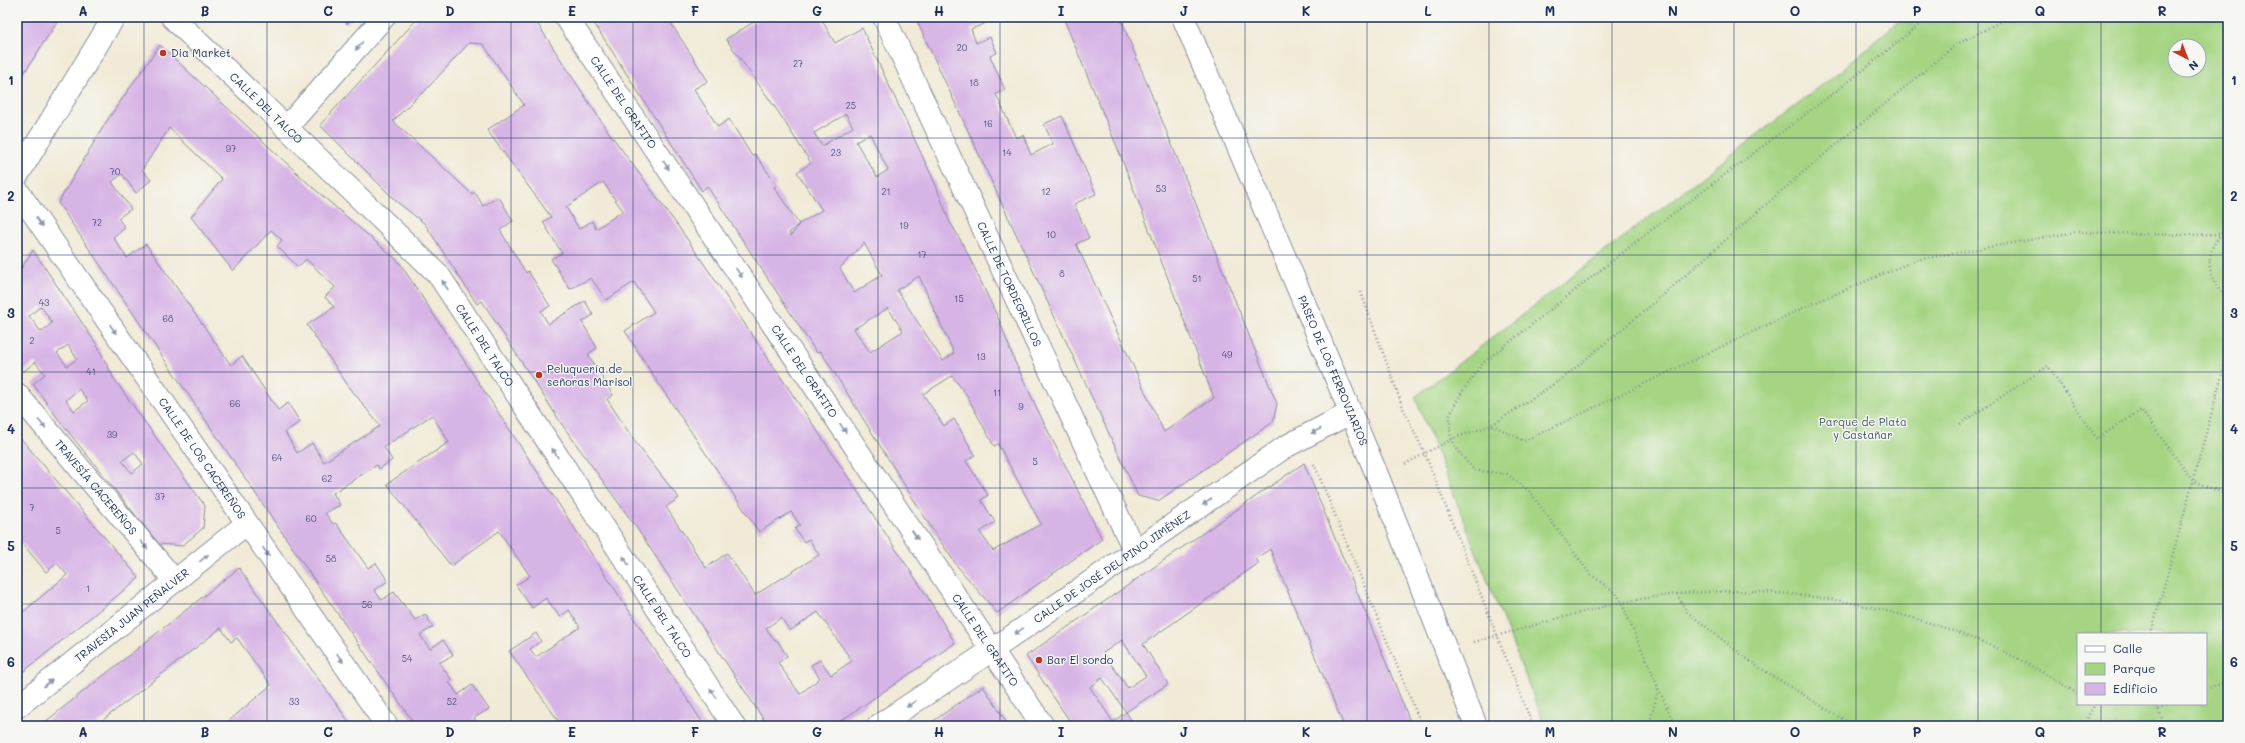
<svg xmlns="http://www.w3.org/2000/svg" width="2245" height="743" font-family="Mali,sans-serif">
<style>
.green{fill:#a5d583;stroke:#608270;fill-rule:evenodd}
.building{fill:#d7b4e6;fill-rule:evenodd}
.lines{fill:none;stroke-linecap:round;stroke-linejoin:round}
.minor-casing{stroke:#868c9a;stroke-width:24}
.major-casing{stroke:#868c9a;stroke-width:24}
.path{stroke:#868c9a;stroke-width:2.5;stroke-dasharray:1 3;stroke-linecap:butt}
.minor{stroke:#fff;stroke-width:22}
.major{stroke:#fff;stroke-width:22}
.oneway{fill:#8d97ae}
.grid{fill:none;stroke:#1b2f5e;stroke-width:1;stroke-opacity:0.55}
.poi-dot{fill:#c8321e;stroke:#f6f6f2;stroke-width:1.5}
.labels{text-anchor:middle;stroke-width:3;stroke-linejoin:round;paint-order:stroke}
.number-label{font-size:9px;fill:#4a5080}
.poi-label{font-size:11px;fill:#1b2f5e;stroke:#f6f6f2;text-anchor:start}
.street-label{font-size:11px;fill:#1b2f5e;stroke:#f6f6f2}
.park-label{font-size:11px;fill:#3e5867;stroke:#f6f6f2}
.neatline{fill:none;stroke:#1b2f5e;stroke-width:1.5}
.grid-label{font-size:13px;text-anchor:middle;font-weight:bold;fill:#1b2f5e}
</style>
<rect width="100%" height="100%" fill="#f6f6f2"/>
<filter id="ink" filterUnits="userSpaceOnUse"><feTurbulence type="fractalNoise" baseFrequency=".025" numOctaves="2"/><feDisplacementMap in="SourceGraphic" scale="8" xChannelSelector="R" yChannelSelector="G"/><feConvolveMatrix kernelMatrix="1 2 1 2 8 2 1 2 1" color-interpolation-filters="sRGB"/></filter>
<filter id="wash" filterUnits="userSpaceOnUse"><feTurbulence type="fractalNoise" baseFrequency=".012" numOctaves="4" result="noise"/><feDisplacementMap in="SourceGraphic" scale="16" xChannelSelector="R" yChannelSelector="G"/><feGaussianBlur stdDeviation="0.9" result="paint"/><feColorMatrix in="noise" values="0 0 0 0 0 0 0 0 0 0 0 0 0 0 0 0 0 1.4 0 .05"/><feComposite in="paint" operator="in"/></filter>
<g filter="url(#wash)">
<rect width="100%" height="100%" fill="#f1ead6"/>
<!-- green -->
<path class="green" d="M1903 17H2228V726H1545L1415 397 1843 69ZM2175 46H2199V70H2175ZM2078 634H2206V704H2078Z"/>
<g id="blocks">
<!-- building -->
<path class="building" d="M17 17H60L17 84Z
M341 17H353L347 24Z
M419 17H533L605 127 683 233 820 435 927 596 955 643 833 726H768L636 527 563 426 493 318 482 301 477 304 425 224 396 201 320 125ZM469 43 483 44 524 105 487 130 551 217 543 222 562 253 551 259 570 289 591 278 606 300 634 282 654 312 625 331 658 383 759 532 791 512 800 525 795 529 804 542 809 539 819 555 755 595 727 553 706 568 666 507 679 498 635 442 607 399 613 395 588 354 597 348 582 322 593 315 585 301 548 324 541 311 550 306 528 271 526 273 500 230 513 221 499 197 483 206 475 192 472 194 393 121 421 93 422 94ZM603 182 623 211 596 229 592 221 579 229 566 207ZM818 612 852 661 831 675 820 660 811 665 820 678 800 694 778 663 787 656 777 640 775 641 766 628 781 618 790 631Z
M590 17H667L708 81 694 89 718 127 729 119 752 156 755 154 777 185 774 187 799 224 789 233 791 236 799 224 822 210 797 172 811 163 777 110 726 39 762 17H820L835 43 862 28 935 183 949 220 965 248 1000 322 1015 362 1043 421 1102 539 997 613 958 567 934 532 827 361 820 351 817 353 807 338 707 186 702 191ZM846 114 853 127 822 146 814 133ZM870 134 888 170 877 177 856 142ZM864 243 882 275 854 293 840 268ZM919 276 954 353 943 361 897 290ZM888 308 903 331 870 352 854 329ZM952 376 966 394 994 446 998 444 1041 524 993 551 980 532 995 522 981 500 988 495 966 461 975 455 954 419 944 426 923 394Z
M915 17H981L984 24 971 29 976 43 990 37 997 53 990 56 1005 90 996 94 1016 138 1023 135 1031 155 1053 144 1044 124 1062 116 1096 194 1074 204 1089 238 1076 244 1164 432 1214 398 1120 154 1063 17H1120L1277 404 1273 422 1158 501 1138 496Z
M160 45 311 186 399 262 705 726H660L659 724 656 726H562L509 651 536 633 541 641 530 649 536 657 580 627 569 610 560 617 546 598 532 608 516 585 530 576 499 531 451 566 387 484 449 442 432 415 384 447 392 460 379 469 377 465 333 493 340 505 325 513 333 524 336 523 368 568 376 563 388 581 374 590 382 600 394 592 415 620 425 614 433 627 420 635 430 649 443 640 453 655 439 663 452 680 449 682 458 695 472 685 489 709 474 718 480 726H416L326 597 58 203 106 122ZM169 128 222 179 191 217 233 271 271 230 282 240 277 246 298 267 306 259 335 287 325 297 334 307 307 325 347 384 380 426 324 462 312 443 297 453 285 432 300 422 288 403 278 410 242 356 231 365 146 244 127 258 113 237 125 228 118 218 131 209 112 182 122 174 136 193 151 180 142 170Z
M33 250 97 345 114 379 205 506 203 528 182 546 159 544 61 423 33 384 45 374 35 362 23 372 17 365V275ZM41 306 52 323 41 332 29 316ZM68 345 77 359 67 366 57 353ZM79 389 88 401 74 411 66 400ZM134 452 143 464 132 473 122 461Z
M17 434 139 578 17 677V617L67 575 57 563 46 572 17 537V533L21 530 17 525Z
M1304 463 1412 726H1344L1270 549 1255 559 1259 563 1143 644 1168 684 1126 712 1135 726H1073L1026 656ZM1122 640 1146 676 1128 688 1103 653ZM1102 678 1126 712 1113 722 1090 687Z
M239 568 352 726H223L271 685 237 638 231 642 221 628 95 726H40Z
M983 686 1009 726H926L932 722Z"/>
</g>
</g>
<g filter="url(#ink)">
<use href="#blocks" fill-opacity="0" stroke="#868c9a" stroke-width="1"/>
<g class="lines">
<!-- minor casing -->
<g class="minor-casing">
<g id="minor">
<path id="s1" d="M172 17 438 274 734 726"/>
<path id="s2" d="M566 17 1043 726"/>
<path id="s3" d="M884 17 1135 552"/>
<path d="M286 128 384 17"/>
<path d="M17 176 114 17"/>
<path id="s4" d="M17 190 387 726"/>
<path id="s5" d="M17 394 175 581"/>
<path id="s6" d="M17 707 246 524"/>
<path id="s7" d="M878 726 992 650 1285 447 1350 413"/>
</g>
</g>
<!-- major casing -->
<g class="major-casing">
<g id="major">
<path id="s8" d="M1183 17 1378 477 1476 726"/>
</g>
</g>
<!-- path -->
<path class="path" d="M2228 228C2203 247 2204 279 2228 298
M1361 292 1403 408 1425 454 1533 726
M1960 424 2048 366 2097 439 2141 410 2193 481 2228 495
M1492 425 1524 441 1807 306 1916 260 2075 232 2182 235 2220 234
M1314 464 1422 726
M1405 464 1454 438 1492 425 1563 378 1655 302 1794 180 1955 45 1998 23 2003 17
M1677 594 1686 611 1755 665 1854 726
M2151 634 2228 353
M1474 642C1542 624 1608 601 1677 594 1777 584 1879 602 1972 638 2010 652 2044 673 2078 694
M2206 689 2228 681
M2153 704 2158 709 2165 726
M2158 709 2169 704
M1649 726 1658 690
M1675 726 1618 595 1590 574 1529 491 1507 474 1474 470 1455 447 1450 433V415L1460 395 1483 363 1650 231 1847 83 1929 17
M2086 726 2088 716 2095 704"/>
<!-- minor -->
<use href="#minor" class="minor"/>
<!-- major -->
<use href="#major" class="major"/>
</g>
<!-- one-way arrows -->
<defs><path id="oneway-solid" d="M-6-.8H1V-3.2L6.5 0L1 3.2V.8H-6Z"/></defs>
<g class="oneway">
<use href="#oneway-solid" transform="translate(359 46) rotate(131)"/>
<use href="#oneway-solid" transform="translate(666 165) rotate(56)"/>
<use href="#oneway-solid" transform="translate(39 222) rotate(55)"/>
<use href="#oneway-solid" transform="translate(739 273) rotate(56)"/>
<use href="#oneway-solid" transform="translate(445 285) rotate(-123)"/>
<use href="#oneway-solid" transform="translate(113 329) rotate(56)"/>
<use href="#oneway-solid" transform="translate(42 424) rotate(50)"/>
<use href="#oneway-solid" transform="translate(843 428) rotate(56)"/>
<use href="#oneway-solid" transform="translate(1316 431) rotate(152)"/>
<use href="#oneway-solid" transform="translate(555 453) rotate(-123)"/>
<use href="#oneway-solid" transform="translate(1207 502) rotate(145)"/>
<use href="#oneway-solid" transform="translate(915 535) rotate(56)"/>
<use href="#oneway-solid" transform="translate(144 545) rotate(50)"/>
<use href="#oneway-solid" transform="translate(266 552) rotate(55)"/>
<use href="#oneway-solid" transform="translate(204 558) rotate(-39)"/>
<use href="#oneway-solid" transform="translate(626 561) rotate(-123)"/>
<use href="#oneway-solid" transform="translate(1019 631) rotate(145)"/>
<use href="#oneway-solid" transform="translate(340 658) rotate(55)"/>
<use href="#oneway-solid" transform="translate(48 683) rotate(-39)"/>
<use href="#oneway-solid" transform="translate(713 693) rotate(-123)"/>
<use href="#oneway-solid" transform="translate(911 704) rotate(146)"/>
</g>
</g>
<!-- grid -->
<path class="grid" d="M144 17V726M267 17V726M389 17V726M511 17V726M633 17V726M756 17V726M878 17V726M1000 17V726M1122 17V726M1245 17V726M1367 17V726M1489 17V726M1612 17V726M1734 17V726M1856 17V726M1978 17V726M2101 17V634M17 138H2228M17 255H2228M17 372H2228M17 488H2228M17 604H2228M2101 704V726"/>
<!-- markers -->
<g class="poi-dot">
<circle cx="163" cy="53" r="4"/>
<circle cx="539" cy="375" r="4"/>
<circle cx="1039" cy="660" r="4"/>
</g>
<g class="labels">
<!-- number labels -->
<g class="number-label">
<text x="962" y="51">20</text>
<text x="798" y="67">27</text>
<text x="974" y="86">18</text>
<text x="851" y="109">25</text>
<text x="988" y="127">16</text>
<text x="231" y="152">97</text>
<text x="836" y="156">23</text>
<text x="1007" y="156">14</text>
<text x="115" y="175">70</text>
<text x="1161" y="192">53</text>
<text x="886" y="195">21</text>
<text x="1046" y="195">12</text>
<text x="97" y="226">72</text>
<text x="904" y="229">19</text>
<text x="1051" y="238">10</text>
<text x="922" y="258">17</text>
<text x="1062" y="277">8</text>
<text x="1197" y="282">51</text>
<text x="959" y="302">15</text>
<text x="44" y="306">43</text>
<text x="168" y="322">68</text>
<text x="32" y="344">2</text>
<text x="1227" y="358">49</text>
<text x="981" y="360">13</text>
<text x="91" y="375">41</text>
<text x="997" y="396">11</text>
<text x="235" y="407">66</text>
<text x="1021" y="410">9</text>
<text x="112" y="438">39</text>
<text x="277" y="461">64</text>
<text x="1035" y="465">5</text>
<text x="327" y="482">62</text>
<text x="160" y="500">37</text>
<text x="32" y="511">7</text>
<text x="311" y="522">60</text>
<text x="58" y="534">5</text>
<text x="331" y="562">58</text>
<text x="88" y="592">1</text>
<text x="367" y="608">56</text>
<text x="407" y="662">54</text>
<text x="294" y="705">33</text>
<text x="452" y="705">52</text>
</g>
<!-- poi labels -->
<g class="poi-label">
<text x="171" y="57">Dia Market</text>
<text x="547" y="373">Peluquería de<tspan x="547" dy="13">señoras Marisol</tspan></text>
<text x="1047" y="664">Bar El sordo</text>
</g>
<!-- street labels -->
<g class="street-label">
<text dy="4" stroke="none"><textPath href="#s2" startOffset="103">CALLE DEL GRAFITO</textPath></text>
<text dy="4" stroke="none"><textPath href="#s1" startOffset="131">CALLE DEL TALCO</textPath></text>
<text dy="4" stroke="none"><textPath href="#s3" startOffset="295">CALLE DE TORDEGRILLOS</textPath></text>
<text dy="4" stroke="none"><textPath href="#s1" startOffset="455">CALLE DEL TALCO</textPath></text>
<text dy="4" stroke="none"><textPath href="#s8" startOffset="384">PASEO DE LOS FERROVIARIOS</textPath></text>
<text dy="4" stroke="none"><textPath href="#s2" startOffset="427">CALLE DEL GRAFITO</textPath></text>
<text dy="4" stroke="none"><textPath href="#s4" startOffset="326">CALLE DE LOS CACEREÑOS</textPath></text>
<text dy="4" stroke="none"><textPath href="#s5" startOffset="122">TRAVESÍA CACEREÑOS</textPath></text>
<text dy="4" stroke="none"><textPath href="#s7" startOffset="283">CALLE DE JOSÉ DEL PINO JIMÉNEZ</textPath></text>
<text dy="4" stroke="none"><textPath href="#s6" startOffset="147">TRAVESÍA JUAN PEÑALVER</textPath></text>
<text dy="4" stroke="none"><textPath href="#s1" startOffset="779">CALLE DEL TALCO</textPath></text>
<text dy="4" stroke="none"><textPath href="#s2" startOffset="751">CALLE DEL GRAFITO</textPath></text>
</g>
<!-- park labels -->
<g class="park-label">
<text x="1863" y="426">Parque de Plata<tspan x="1863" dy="13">y Castañar</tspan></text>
</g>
</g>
<!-- margin -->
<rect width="2245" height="743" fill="none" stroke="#f6f6f2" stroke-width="44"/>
<!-- legend -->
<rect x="2077" y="633" width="130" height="72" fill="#f6f6f2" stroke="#9ea6b7"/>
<rect x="2085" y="646" width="20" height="6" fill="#ffffff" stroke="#9ea6b7"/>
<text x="2113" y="653" font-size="12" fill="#1b2f5e">Calle</text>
<rect x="2085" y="663" width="20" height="12" fill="#a5d583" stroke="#9ea6b7"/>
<text x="2113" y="673" font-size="12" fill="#1b2f5e">Parque</text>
<rect x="2085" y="683" width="20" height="12" fill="#d7b4e6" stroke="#9ea6b7"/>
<text x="2113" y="693" font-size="12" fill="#1b2f5e">Edificio</text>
<!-- north arrow -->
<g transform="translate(2187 58) rotate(138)"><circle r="19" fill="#f6f6f2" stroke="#9ea6b7"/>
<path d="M0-3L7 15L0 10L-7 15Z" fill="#c8321e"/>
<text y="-6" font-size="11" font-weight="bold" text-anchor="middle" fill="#1b2f5e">N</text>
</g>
<rect x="22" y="22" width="2201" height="699" class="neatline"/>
<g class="grid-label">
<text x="83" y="16">A</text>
<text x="205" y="16">B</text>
<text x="328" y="16">C</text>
<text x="450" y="16">D</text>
<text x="572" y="16">E</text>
<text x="695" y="16">F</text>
<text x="817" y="16">G</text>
<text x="939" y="16">H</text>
<text x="1061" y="16">I</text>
<text x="1184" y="16">J</text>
<text x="1306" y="16">K</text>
<text x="1428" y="16">L</text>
<text x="1550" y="16">M</text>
<text x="1673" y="16">N</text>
<text x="1795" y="16">O</text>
<text x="1917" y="16">P</text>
<text x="2040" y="16">Q</text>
<text x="2162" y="16">R</text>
<text x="11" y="85">1</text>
<text x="2234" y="85">1</text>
<text x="11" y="201">2</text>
<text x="2234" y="201">2</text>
<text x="11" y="318">3</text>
<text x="2234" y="318">3</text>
<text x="11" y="434">4</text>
<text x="2234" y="434">4</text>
<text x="11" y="551">5</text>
<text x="2234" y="551">5</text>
<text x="11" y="667">6</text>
<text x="2234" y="667">6</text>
<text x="83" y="737">A</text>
<text x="205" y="737">B</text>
<text x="328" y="737">C</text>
<text x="450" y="737">D</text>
<text x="572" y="737">E</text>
<text x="695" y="737">F</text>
<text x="817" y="737">G</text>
<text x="939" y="737">H</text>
<text x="1061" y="737">I</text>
<text x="1184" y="737">J</text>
<text x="1306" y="737">K</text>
<text x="1428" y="737">L</text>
<text x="1550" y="737">M</text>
<text x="1673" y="737">N</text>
<text x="1795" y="737">O</text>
<text x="1917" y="737">P</text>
<text x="2040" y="737">Q</text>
<text x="2162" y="737">R</text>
</g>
</svg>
